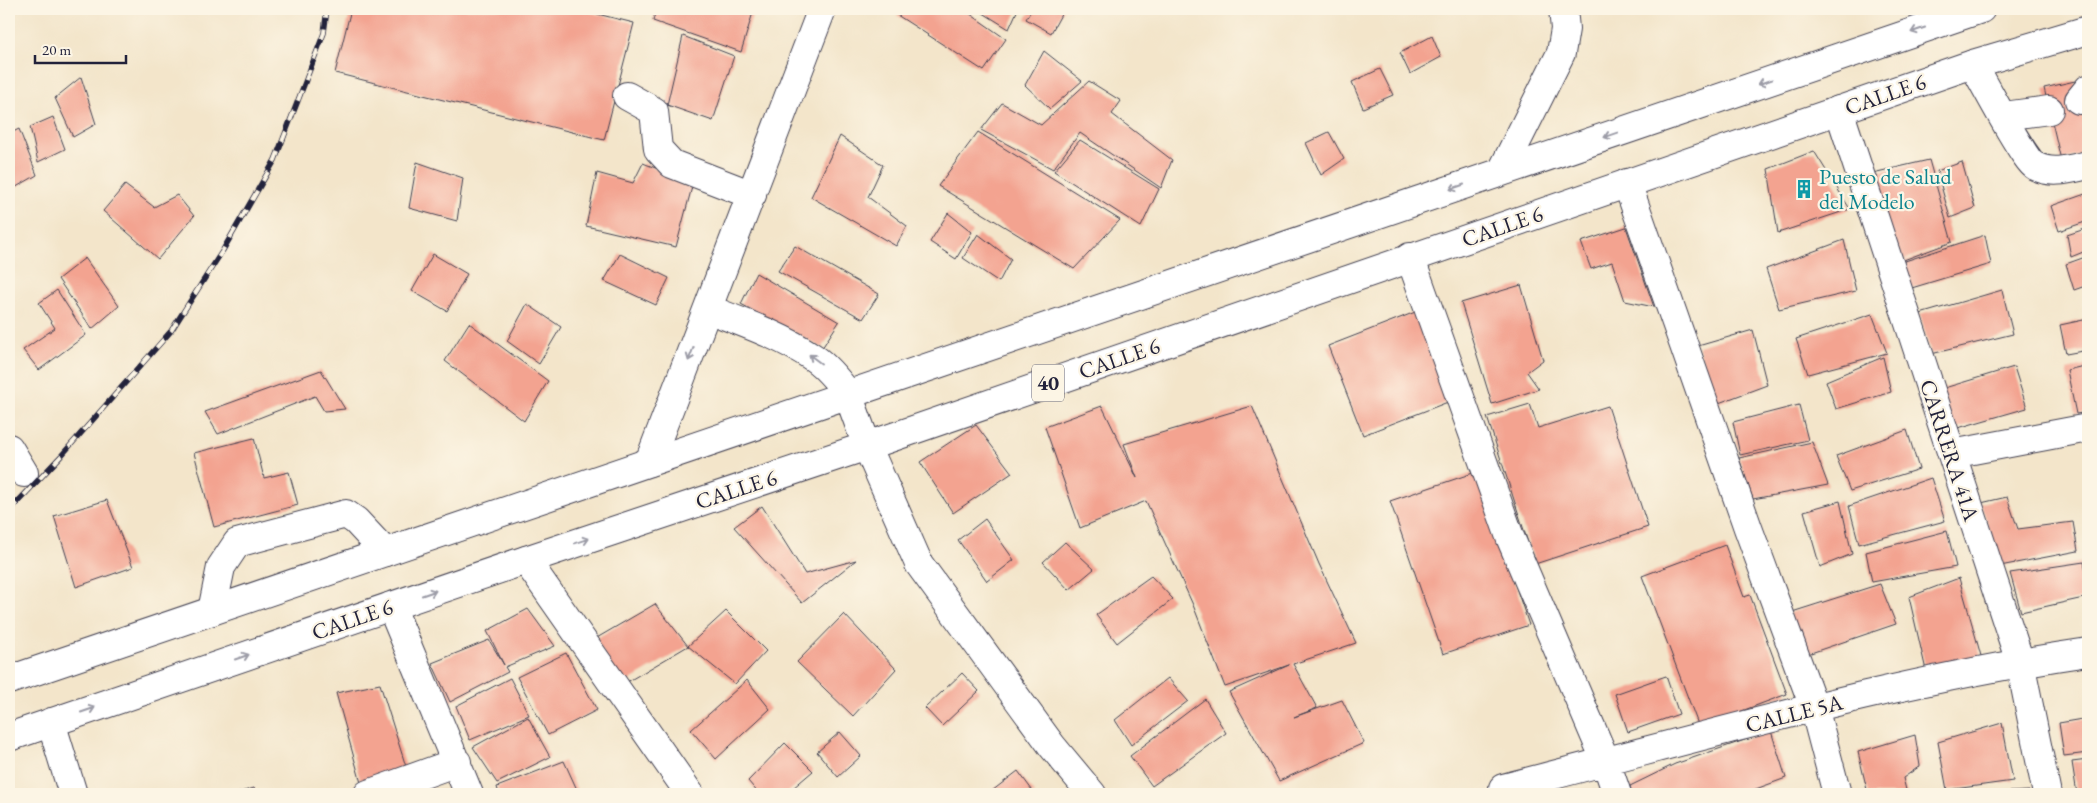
<svg xmlns="http://www.w3.org/2000/svg" width="2097" height="803" font-family="'EB Garamond',serif">
<style>
.building{fill:#f3a390}
.lines{fill:none;stroke-linecap:round;stroke-linejoin:round}
.minor-casing{stroke:#413f50;stroke-width:30}
.major-casing{stroke:#413f50;stroke-width:30}
.highway-casing{stroke:#413f50;stroke-width:30}
.minor{stroke:#fff;stroke-width:28}
.major{stroke:#fff;stroke-width:28}
.highway{stroke:#fff;stroke-width:28}
.rail-casing{stroke:#22223b;stroke-width:5.5}
.rail{stroke:#fcf5e5;stroke-width:4;stroke-dasharray:11;stroke-linecap:butt}
.oneway{stroke:#9c9ca7}
.labels{text-anchor:middle;stroke-width:4.5;stroke-linejoin:round;paint-order:stroke}
.shield{fill:#fcf5e5;stroke:#63616e;stroke-width:1}
.shield-label{font-size:21px;font-weight:bold;fill:#22223b}
.street-label{font-size:22px;fill:#22223b;stroke:#fcf5e5}
.culture-label{font-size:22px;fill:#0d838f;stroke:#fcf5e5;text-anchor:start}
</style>
<rect width="100%" height="100%" fill="#fcf5e5"/>
<filter id="ink" filterUnits="userSpaceOnUse"><feTurbulence type="fractalNoise" baseFrequency=".02" numOctaves="2"/><feDisplacementMap in="SourceGraphic" scale="10" xChannelSelector="R" yChannelSelector="G"/><feConvolveMatrix kernelMatrix="1 2 1 2 8 2 1 2 1" color-interpolation-filters="sRGB"/></filter>
<filter id="wash" filterUnits="userSpaceOnUse"><feTurbulence type="fractalNoise" baseFrequency=".0096" numOctaves="4" result="noise"/><feDisplacementMap in="SourceGraphic" scale="20" xChannelSelector="R" yChannelSelector="G"/><feGaussianBlur stdDeviation="1.12" result="paint"/><feColorMatrix in="noise" values="0 0 0 0 0 0 0 0 0 0 0 0 0 0 0 0 0 1.4 0 .05"/><feComposite in="paint" operator="in"/></filter>
<g filter="url(#wash)">
<rect width="100%" height="100%" fill="#f3e5ca"/>
<g id="blocks">
<!-- building -->
<path class="building" d="M351 9H577L634 23 604 140 335 73Z
M656 9H754L741 52 653 21Z
M901 9H963L1006 39 984 71 897 15Z
M981 9H1018L1009 29 980 11Z
M1032 9H1064L1051 33 1026 19Z
M683 36 734 56 713 121 667 105Z
M1432 36 1441 57 1410 74 1400 53Z
M1044 51 1082 81 1050 109 1025 85Z
M1380 69 1393 95 1363 108 1352 82Z
M81 77 96 124 73 137 55 98Z
M1089 81 1121 101 1112 114 1172 160 1161 188 1080 133 1053 169 981 130 1002 103 1041 125Z
M2075 81 2088 137V153L2061 160 2044 88Z
M53 117 65 149 38 162 30 127Z
M19 129 37 175 11 190 9 184V134Z
M978 132 1120 220 1074 269 938 186Z
M1329 132 1344 159 1321 175 1306 143Z
M840 136 883 165 868 197 907 226 896 246 811 197Z
M1080 140 1159 189 1141 227 1054 171Z
M1814 151 1850 209 1778 233 1768 169Z
M1929 160 1952 242 1890 265 1864 175Z
M417 162 463 178 457 221 409 208Z
M1962 162 1975 208 1950 218 1937 171Z
M643 163 693 183 676 247 586 226 597 173 633 183Z
M125 185 154 207 177 195 194 216 158 259 103 211Z
M2088 193V221L2059 231 2051 206Z
M948 213 972 232 956 259 930 242Z
M1626 227 1654 307 1625 301 1612 262 1591 269 1581 242Z
M2088 228V250L2071 257 2067 235Z
M978 234 1011 259 999 282 963 258Z
M1985 235 1991 264 1905 290 1899 263Z
M1844 240 1856 291 1779 309 1766 269Z
M795 246 879 294 863 319 778 271Z
M433 254 467 274 447 311 412 291Z
M620 254 669 278 656 305 604 281Z
M2088 256V285L2074 290 2066 264Z
M85 258 119 306 92 329 58 279Z
M756 273 839 322 822 348 741 304Z
M1521 285 1543 360 1527 372 1539 389 1492 404 1461 303Z
M57 290 86 335 39 370 23 350 55 328 39 303Z
M2002 290 2013 334 1931 354 1920 314Z
M527 304 561 327 539 364 507 341Z
M1418 311 1453 400 1363 435 1328 346Z
M1872 314 1887 353 1808 374 1796 339Z
M2088 319V350L2066 354 2060 325Z
M469 323 548 381 524 421 445 361Z
M1753 330 1767 385 1716 404 1698 346Z
M1883 357 1891 392 1836 409 1826 381Z
M2088 365V412L2076 414 2067 370Z
M2014 367 2027 408 1951 430 1941 389Z
M321 370 345 409 324 411 315 396 218 434 205 412Z
M1530 404 1538 428 1608 406 1648 527 1535 564 1487 417Z
M1799 405 1808 440 1740 455 1733 422Z
M1102 406 1137 478 1124 444 1252 406 1319 564 1356 643 1293 664 1317 708 1294 717 1342 700 1364 743 1279 781 1229 692 1289 665 1225 687 1193 605 1146 501 1080 528 1045 427Z
M976 425 1012 473 953 513 920 462Z
M1907 430 1919 469 1850 491 1836 456Z
M254 438 264 478 289 472 298 505 214 527 194 453Z
M1812 442 1828 485 1753 499 1739 458Z
M1476 472 1529 625 1443 654 1390 501Z
M1931 478 1945 521 1859 544 1849 506Z
M2007 497 2018 529 2073 522 2078 551 2000 566 1981 503Z
M107 500 133 567 76 587 54 516Z
M1840 501 1852 554 1820 567 1804 511Z
M762 506 805 574 856 560 802 603 734 527Z
M985 519 1014 560 987 581 958 540Z
M1947 531 1956 567 1872 582 1866 552Z
M1065 542 1094 569 1069 590 1043 562Z
M1725 545 1744 597 1750 595 1787 694 1699 727 1642 576Z
M2084 562 2088 581V597L2021 612 2010 573Z
M1151 576 1173 599 1117 643 1096 615Z
M1959 578 1983 663 1928 679 1909 597Z
M1880 584 1896 624 1802 656 1789 613Z
M655 604 688 646 726 611 766 651 735 684 688 646 622 685 595 639Z
M528 609 555 646 505 667 508 672 450 702 432 663 489 640 504 665 487 631Z
M844 614 896 669 853 716 797 662Z
M566 653 597 710 548 735 517 677Z
M962 673 979 691 942 726 925 708Z
M1666 676 1679 714 1628 732 1615 694Z
M510 678 529 715 470 740 456 706Z
M1168 678 1188 701 1131 745 1115 720Z
M747 680 770 709 716 759 691 730Z
M380 684 407 770 361 783 336 693Z
M1205 699 1226 733 1152 786 1130 756Z
M528 717 550 757 497 783 473 747Z
M2088 718V753L2064 756 2059 723Z
M2002 723 2013 781 1947 790 1938 742Z
M1771 731 1786 778 1742 794H1632L1630 786 1675 764Z
M840 732 861 756 838 777 817 752Z
M1915 735 1920 766 1903 778 1907 794H1868L1858 752Z
M785 743 813 771 786 794H759L748 781Z
M2088 760V794H2077L2072 762Z
M564 761 579 794H499L497 787Z
M1018 771 1035 794H988Z
M254 788 257 794H234Z
M2029 791V794H1983V793Z"/>
</g>
</g>
<g filter="url(#ink)">
<use href="#blocks" fill-opacity="0" stroke="#413f50" stroke-width="1"/>
<g class="lines">
<!-- minor casing -->
<g class="minor-casing">
<path id="minor" d="M1973 64C1982 80 2025 161 2035 166 2053 175 2070 169 2088 165
M627 96 654 111 658 149 672 164 752 195
M2079 100 2088 89
M1839 110 2020 662 2047 794
M2004 116 2049 110
M1502 171 1561 53 1565 29 1563 9
M1627 183 1748 528 1814 707 1837 794
M1410 257 1510 537 1606 762 1617 794
M848 394 867 446 919 564 1052 746 1092 794
M9 448 24 473
M1952 454 2088 428
M391 606 469 794
M212 611 221 567 237 543 346 514 356 521 385 552
M51 722 73 794
M1503 788C1697 739 1890 681 2088 652
M368 794 457 762"/>
</g>
<!-- major casing -->
<g class="major-casing">
<path id="major" d="M708 309C744 323 782 336 814 358 827 367 839 382 848 394
M649 462 822 9
M526 560 690 794"/>
</g>
<!-- highway casing -->
<g class="highway-casing">
<path id="highway" d="M9 680 1981 9
M9 737 526 560 867 446 1973 64 2088 30"/>
</g>
<!-- minor -->
<use href="#minor" class="minor"/>
<!-- major -->
<use href="#major" class="major"/>
<!-- highway -->
<use href="#highway" class="highway"/>
<!-- rail casing -->
<g class="rail-casing">
<path id="rail" d="M9 511 61 456 171 331 223 250 275 160 324 33 327 9"/>
</g>
<!-- rail -->
<use href="#rail" class="rail"/>
</g>
<!-- one-way arrows -->
<defs><path id="oneway-shaft" d="M-6 0H5M1.5-3L5.5 0L1.5 3" fill="none" stroke-width="1.6" stroke-linecap="round" stroke-linejoin="round" transform="scale(1.25)"/></defs>
<g class="oneway">
<use href="#oneway-shaft" transform="translate(1918 30) rotate(161)"/>
<use href="#oneway-shaft" transform="translate(1765 82) rotate(161)"/>
<use href="#oneway-shaft" transform="translate(1611 135) rotate(161)"/>
<use href="#oneway-shaft" transform="translate(1457 187) rotate(161)"/>
<use href="#oneway-shaft" transform="translate(691 354) rotate(111)"/>
<use href="#oneway-shaft" transform="translate(815 359) rotate(-143)"/>
<use href="#oneway-shaft" transform="translate(582 541) rotate(-18)"/>
<use href="#oneway-shaft" transform="translate(429 593) rotate(-19)"/>
<use href="#oneway-shaft" transform="translate(242 657) rotate(-19)"/>
<use href="#oneway-shaft" transform="translate(88 710) rotate(-19)"/>
</g>
</g>
<!-- icons -->
<defs>
<g id="building-bare" transform="scale(1.5)"><path d="M-4-6H4V6H1V3H-1V6H-4ZM-2.5-4.3h1.7v1.8h-1.7ZM.8-4.3h1.7v1.8H.8ZM-2.5-1h1.7V.8h-1.7ZM.8-1h1.7V.8H.8Z" fill="#0f9aa8" stroke="#fcf5e5" stroke-width="2.5" paint-order="stroke"/></g>
</defs>
<g fill-rule="evenodd">
<use href="#building-bare" x="1804" y="189"/>
</g>
<g class="labels">
<!-- shield labels -->
<rect class="shield" x="1032" y="364.5" width="32" height="37" rx="4"/>
<g class="shield-label">
<text x="1048" y="390">40</text>
</g>
<!-- street labels -->
<g class="street-label">
<text transform="translate(1885 94) rotate(-19)" y="8">CALLE 6</text>
<text transform="translate(1502 226) rotate(-19)" y="8">CALLE 6</text>
<text transform="translate(1119 358) rotate(-19)" y="8">CALLE 6</text>
<text transform="translate(1950 450) rotate(72)" y="8">CARRERA 41A</text>
<text transform="translate(736 489) rotate(-18)" y="8">CALLE 6</text>
<text transform="translate(352 619) rotate(-19)" y="8">CALLE 6</text>
<text transform="translate(1794 713) rotate(-14)" y="8">CALLE 5A</text>
</g>
<!-- culture labels -->
<g class="culture-label">
<text x="1819" y="184">Puesto de Salud<tspan x="1819" dy="25">del Modelo</tspan></text>
</g>
</g>
<!-- margin -->
<rect width="2097" height="803" fill="none" stroke="#fcf5e5" stroke-width="30"/>
<!-- scale -->
<path d="M35 55v8h91v-8" fill="none" stroke="#22223b" stroke-width="2.5"/>
<text x="42" y="55" font-size="15" fill="#22223b" stroke="#fcf5e5" stroke-width="4" paint-order="stroke">20 m</text>
</svg>
